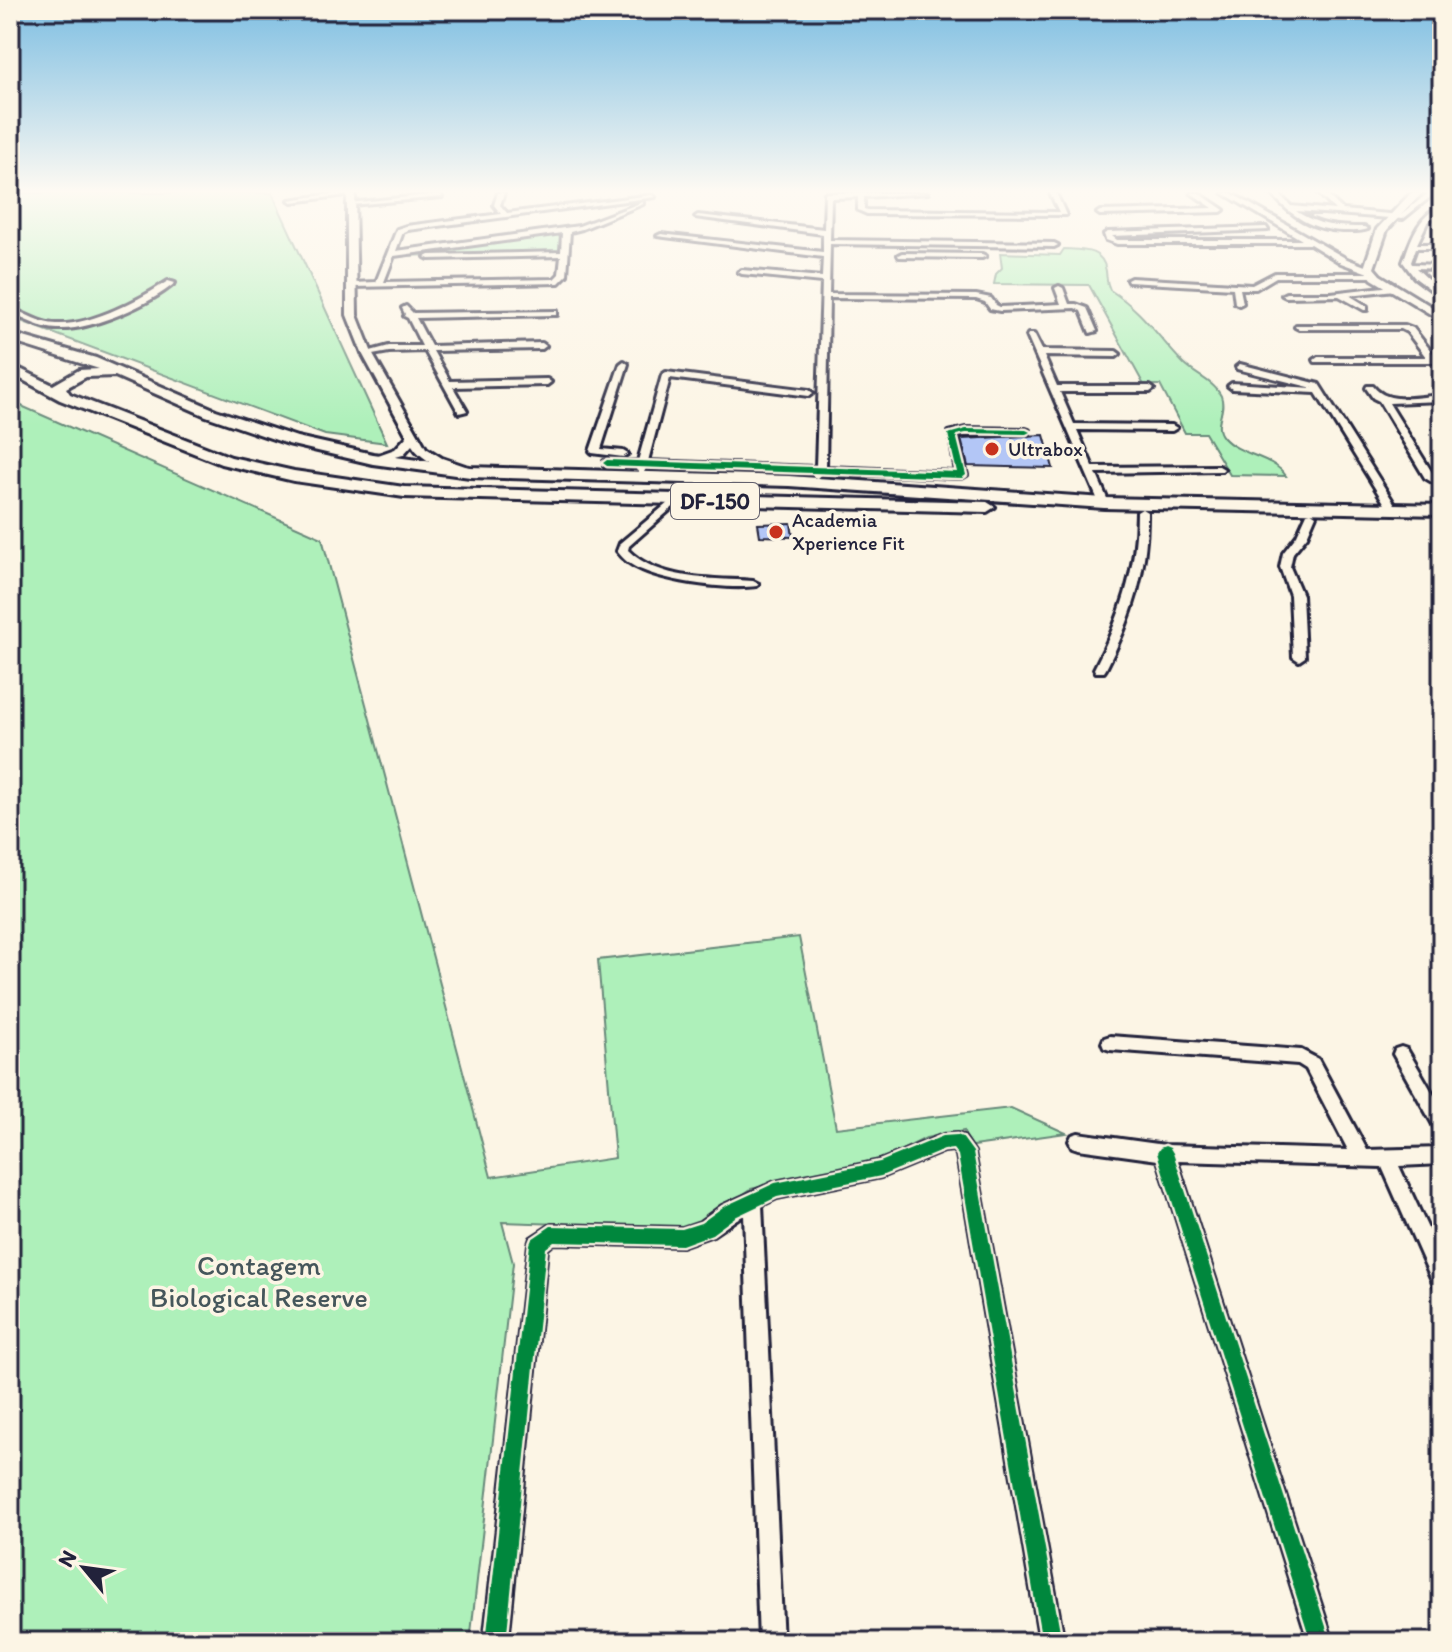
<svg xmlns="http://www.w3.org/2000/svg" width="1452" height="1652" font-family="Itim,sans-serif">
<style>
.green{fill:#aef0ba;stroke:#68897a;stroke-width:2}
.building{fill:#b3c6f6;stroke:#22223b;stroke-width:2}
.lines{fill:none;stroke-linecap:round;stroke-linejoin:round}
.minor-casing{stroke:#22223b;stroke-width:6}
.tertiary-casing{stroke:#22223b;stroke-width:6}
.secondary-casing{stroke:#22223b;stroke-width:6}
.primary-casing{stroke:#22223b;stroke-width:6}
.minor{fill:#fcf5e5;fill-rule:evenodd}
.tertiary{fill:#fcf5e5;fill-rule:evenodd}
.secondary{fill:#fcf5e5;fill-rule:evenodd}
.primary{fill:#fcf5e5;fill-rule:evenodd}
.cycleway-casing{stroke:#fcf5e5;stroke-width:5}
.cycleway{fill:#00873e;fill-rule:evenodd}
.poi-dot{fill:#c8321e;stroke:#fcf5e5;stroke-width:3}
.labels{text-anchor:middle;stroke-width:7;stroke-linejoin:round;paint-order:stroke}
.far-poi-label{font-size:20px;fill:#22223b;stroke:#fcf5e5;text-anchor:start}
.shield{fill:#fcf5e5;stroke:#63616e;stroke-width:2}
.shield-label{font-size:22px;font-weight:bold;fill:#22223b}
.near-park-label{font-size:28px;fill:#45565b;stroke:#fcf5e5}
</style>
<rect width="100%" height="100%" fill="#fcf5e5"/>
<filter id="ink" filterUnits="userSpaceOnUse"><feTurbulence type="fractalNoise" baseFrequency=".0125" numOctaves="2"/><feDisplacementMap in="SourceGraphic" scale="16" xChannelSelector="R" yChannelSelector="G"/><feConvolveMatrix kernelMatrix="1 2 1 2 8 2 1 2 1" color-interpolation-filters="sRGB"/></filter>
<g filter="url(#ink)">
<!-- green -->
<path class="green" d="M10 193H272L387 443 325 435 10 317Z
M562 232 559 253 394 256V255Z
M1064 249C1081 250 1103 248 1106 271 1107 279 1106 282 1110 290 1144 312 1157 336 1184 364 1195 375 1214 381 1221 396 1227 412 1212 424 1223 437 1239 456 1272 455 1286 476L1230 475 1205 433H1185L1160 385H1144L1089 285 994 284 996 274 1002 268 1000 253 1060 255Z
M10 401 322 538 491 1177 615 1158 598 960 799 937 836 1128 1011 1108 1066 1133 966 1147 964 1131 926 1138 882 1160 751 1189 703 1222 680 1228 502 1222 513 1263 470 1642H10Z"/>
<!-- building -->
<path class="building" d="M1044 435 1053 468 968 466 961 439Z
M791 523 793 537 760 536 758 524Z"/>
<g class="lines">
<!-- minor casing -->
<g class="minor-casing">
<path id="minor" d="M338 193 354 194 292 202 289 200Z
M498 193H504L500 205 507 213 652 195 655 197 408 230 403 232 396 251 579 226 643 202V204L582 229 570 232 567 275 559 283 352 287 348 285 352 283 376 282 397 229 406 226 501 214 494 205ZM562 233 561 252 429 255 425 257 429 259 561 256 559 274 554 279 384 282 394 256Z
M825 193H928L864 197V209L868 210 1059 212 1050 193H1056L1066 215 867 214 858 210V197L831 198 830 240 1054 243 1058 245 1054 247 830 244 829 294 976 295 991 298 996 305 1000 307 1061 304 1055 288 1059 286 1063 288 1069 304H1076L1087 308 1097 331 1090 333 1081 311 1075 308 1000 311 990 309 985 302 976 299 829 298 826 467 956 472 949 432 966 428 1026 429 1029 430V434L957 436 967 475 962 478 823 473 817 478 813 477V473L647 467 644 472 641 473 636 470 637 467 604 465V461L607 460 638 461 662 375 666 372 809 390 813 393 809 396 670 378 648 461 816 467 822 282 742 274 738 272 742 270 822 277 823 257 657 236 661 234 823 252V234L695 217 698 215 824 229Z
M1191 193H1199L1224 210 1221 212 1100 215 1097 213 1100 211 1213 208Z
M1223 193H1231L1347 259 1373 269 1372 273 1377 275 1373 277H1276L1256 289H1240L1243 303 1239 305 1235 303 1233 288 1128 282 1127 280 1131 278 1252 285 1275 273H1368L1341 263 1310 244H1117L1106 240 1104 234 1108 232 1266 227 1268 230 1112 236 1117 240H1302Z
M1278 193 1291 206 1335 210 1318 193H1325L1343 210 1401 215 1428 193H1435L1403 219 1296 211C1318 226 1338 227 1364 227L1368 229C1360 232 1351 231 1343 231 1312 230 1291 216 1272 194Z
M440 194 442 197 351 205 348 203Z
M1442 206V211L1427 223 1417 244H1442V248H1416L1411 262 1412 264 1442 265V269L1416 268 1442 292V298L1414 277 1403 262C1411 240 1418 215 1442 206Z
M902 253 982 254 986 256 982 258 899 257 898 255Z
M168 281 175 283C151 304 90 331 58 329 41 329 25 319 10 313V308C25 313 41 324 57 324 90 326 141 299 168 281Z
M1392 286H1395V290L1349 295 1367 306V310H1364L1339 296 1286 297 1282 295 1286 293H1331Z
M406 306 413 313 557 311V315H554L416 318 431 346 542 343 546 346 542 349 433 351 450 381 547 379 551 382 547 385 453 387 467 411 459 413 425 351 389 352 367 356 363 353 389 346H422L408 318 404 316 405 314 402 308Z
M1296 325H1405L1413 328 1435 356H1442V362H1315L1314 360 1318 357H1426L1407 332 1401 329H1299L1295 327Z
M1028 334H1034L1042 350 1116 351 1120 354 1116 357 1044 356 1057 386H1150L1154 389 1150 392H1060L1074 424 1172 425 1177 428 1172 431 1077 430 1093 467 1219 466 1224 469 1222 471 1096 473 1109 503 1100 505 1027 336Z
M624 361 628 364 601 449 623 451 628 454 623 457 592 453 590 451 620 364Z
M1240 364 1319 384 1398 509 1397 511 1393 512 1388 509 1316 393 1232 389 1228 386 1232 383 1313 388 1237 369 1236 367Z
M1367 386H1373C1388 406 1420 396 1442 395V401L1389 403 1433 474 1442 480V488L1425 478 1379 401 1373 398 1366 388Z
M675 497 679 498V502L629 546 628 550C659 581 712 578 753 581L759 584 757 586C728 590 669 582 642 570 631 566 624 560 617 551L620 543Z
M1142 509 1147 512C1148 569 1132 619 1106 669L1104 672H1096L1094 669C1120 619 1137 569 1137 512Z
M1311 512 1316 515 1307 536 1293 553 1290 567 1302 595 1305 657 1299 661 1293 657 1290 595 1280 567 1283 553 1297 535 1307 513Z
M1110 1036 1301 1050 1318 1059 1367 1150 1442 1148V1164L1399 1166 1442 1259V1289L1435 1287 1382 1167 1177 1161 1333 1642H1309L1158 1160 1078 1149 1072 1147 1069 1141 1072 1135 1078 1133 1165 1145 1348 1150 1306 1069 1298 1064 1110 1050 1104 1048 1102 1043 1104 1038Z
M1401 1047 1407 1049 1442 1109V1133L1436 1130 1393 1054 1395 1049Z
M957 1134 963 1136 974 1152 1064 1642H1040L957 1155 953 1150 944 1151 881 1177 777 1198 762 1205 783 1642H759L744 1214 713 1235 682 1246 554 1243 547 1249 508 1642H484L529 1244 531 1238 551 1225 682 1228 700 1222 722 1206 775 1182 880 1161 943 1135Z"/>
</g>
<!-- tertiary casing -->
<g class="tertiary-casing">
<path id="tertiary" d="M347 193H355L357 315 372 353 426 448 442 458 471 468V474C453 475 422 462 412 445L403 455 373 463 367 459 395 449 407 436 362 353 347 315Z"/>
</g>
<!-- secondary casing -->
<g class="secondary-casing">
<path id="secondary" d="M1411 193H1422L1387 230 1374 268 1380 275 1442 313V321L1372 279 1364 268 1377 229Z"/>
</g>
<!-- primary casing -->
<g class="primary-casing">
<path id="primary" d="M10 333 96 358 216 410 297 437 373 454 470 467 789 476 1104 498 1442 505V515L1104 508 789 486 470 477 373 464 288 444 206 416 115 376 86 377 66 388 70 394 231 457 294 471 404 487 987 502 995 507 987 512 404 497 294 481 221 464 60 400 10 373V364L53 385 79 370 99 369 10 341Z"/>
</g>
<!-- minor -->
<use href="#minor" class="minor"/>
<!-- tertiary -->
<use href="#tertiary" class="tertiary"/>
<!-- secondary -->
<use href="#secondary" class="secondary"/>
<!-- primary -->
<use href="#primary" class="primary"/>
<!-- cycleway casing -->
<g class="cycleway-casing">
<path id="cycleway" d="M966 429 1026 430 1030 432 1026 434 966 433 956 435 966 475 962 478 607 466 603 463 607 460 957 472 948 434Z
M957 1135 962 1137 973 1152 1062 1642H1042L958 1155 953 1149 944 1150 881 1176 777 1197 735 1217 712 1234 682 1245 554 1242 546 1248 506 1642H486L530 1244 532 1239 551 1226 682 1229 701 1223 723 1207 775 1183 880 1162 943 1136Z
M1165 1146 1170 1148 1173 1153 1331 1642H1311L1157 1153 1160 1148Z"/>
</g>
<!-- cycleway -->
<use href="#cycleway" class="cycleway"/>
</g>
</g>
<!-- sky -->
<linearGradient id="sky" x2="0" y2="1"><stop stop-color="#7dbee2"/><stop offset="0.45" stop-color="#fefaf3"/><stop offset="1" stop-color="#fefaf3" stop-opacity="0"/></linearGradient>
<rect width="1452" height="425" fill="url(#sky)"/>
<!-- markers -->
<g class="poi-dot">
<circle cx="992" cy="449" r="8"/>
<circle cx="776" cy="532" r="8"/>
</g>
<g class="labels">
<!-- far-poi labels -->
<g class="far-poi-label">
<text x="1008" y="456">Ultrabox</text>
<text x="792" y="527">Academia<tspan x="792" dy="23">Xperience Fit</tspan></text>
</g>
<!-- shield labels -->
<rect class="shield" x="671" y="483" width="88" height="36" rx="6"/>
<g class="shield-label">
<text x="715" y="509">DF-150</text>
</g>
<!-- near-park labels -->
<g class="near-park-label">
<text x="259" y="1275">Contagem<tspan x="259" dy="32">Biological Reserve</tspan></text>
</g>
</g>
<!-- margin -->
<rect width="1452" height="1652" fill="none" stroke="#fcf5e5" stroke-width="40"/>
<rect x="20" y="20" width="1412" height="1612" fill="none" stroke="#22223b" stroke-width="3" filter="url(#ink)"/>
<!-- north arrow -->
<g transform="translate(84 1568) rotate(299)" stroke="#fcf5e5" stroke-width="6" paint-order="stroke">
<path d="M0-6L14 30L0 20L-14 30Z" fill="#22223b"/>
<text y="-12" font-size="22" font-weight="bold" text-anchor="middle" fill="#22223b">N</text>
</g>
</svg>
